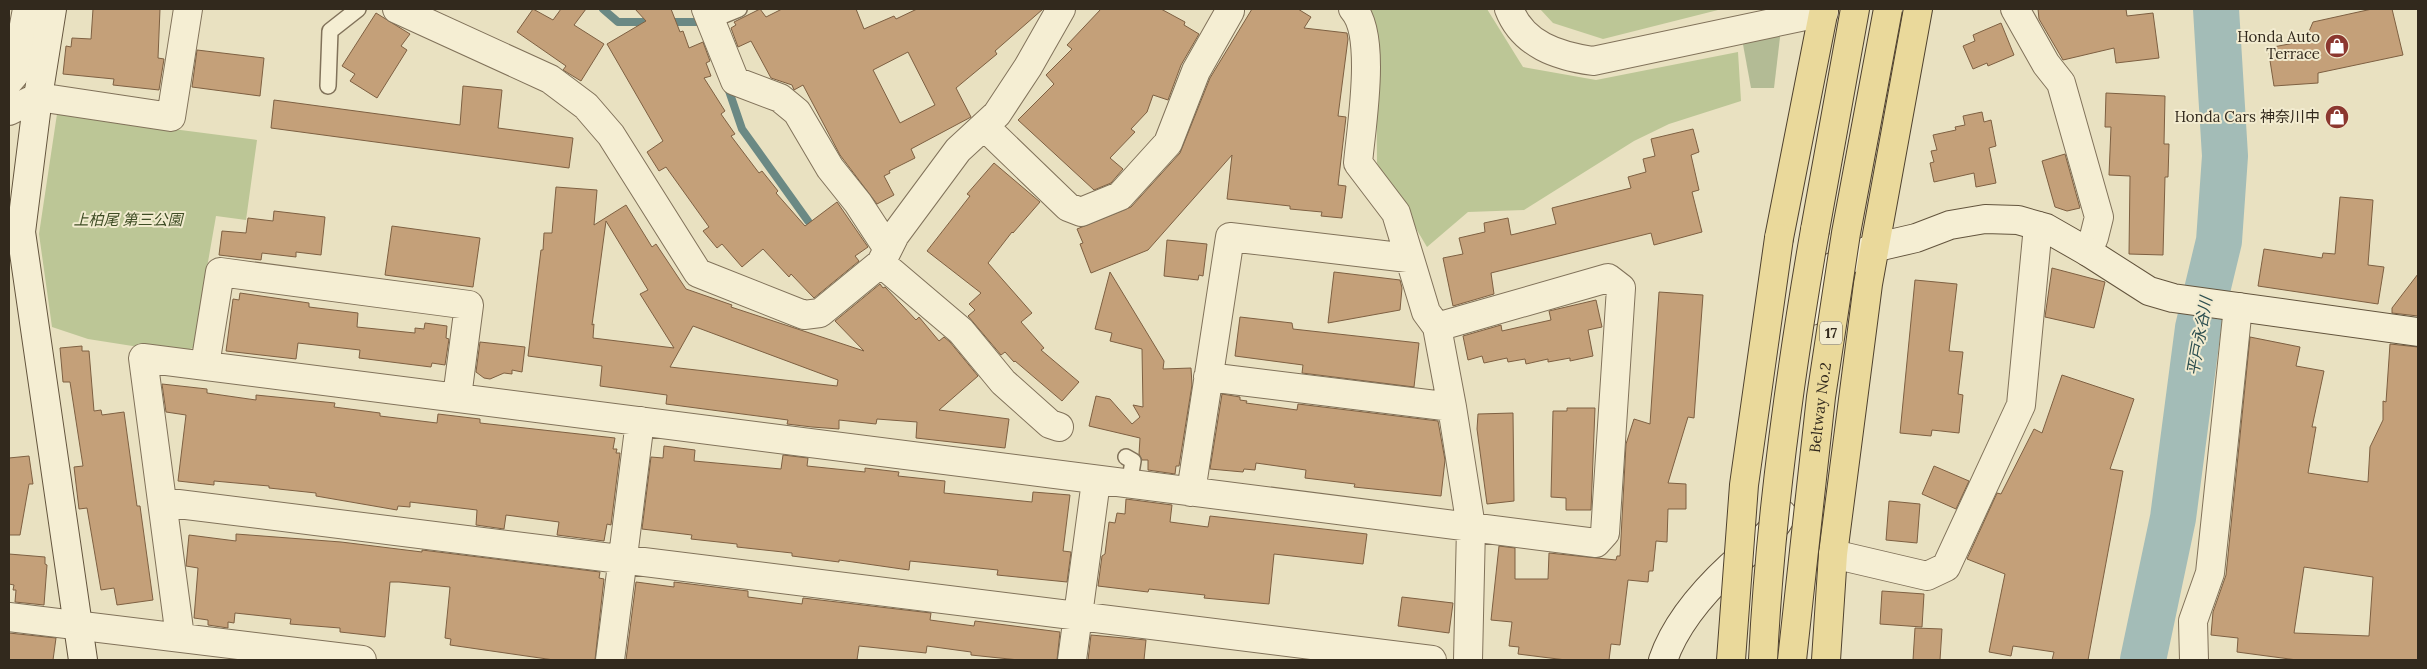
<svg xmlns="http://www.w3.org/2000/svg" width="2427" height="669" font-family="Lora,'Noto Sans JP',serif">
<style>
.green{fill:#bcc696}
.cemetery{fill:#b3bb95}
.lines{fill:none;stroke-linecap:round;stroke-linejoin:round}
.stream{stroke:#6b8984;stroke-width:8}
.river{stroke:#a3bcb7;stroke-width:46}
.building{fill:#c4a079;stroke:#7e6042;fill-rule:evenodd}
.lane-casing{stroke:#81725a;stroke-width:18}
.street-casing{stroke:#81725a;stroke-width:30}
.secondary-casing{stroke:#63543d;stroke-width:30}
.primary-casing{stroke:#4f412e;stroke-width:30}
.lane{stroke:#f5eed3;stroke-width:15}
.street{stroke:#f5eed3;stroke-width:28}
.secondary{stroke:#f5eed3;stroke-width:28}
.primary{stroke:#ead99b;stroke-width:28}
.primary-bridge-casing{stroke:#4f412e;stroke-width:30;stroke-linecap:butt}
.primary-bridge{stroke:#ead99b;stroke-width:28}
.labels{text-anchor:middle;stroke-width:4;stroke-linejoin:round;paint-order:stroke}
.shield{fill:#f2ebcf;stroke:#6c6352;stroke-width:1}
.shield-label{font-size:14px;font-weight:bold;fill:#32291d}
.poi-label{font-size:15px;fill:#32291d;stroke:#f2ebcf;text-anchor:end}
.park-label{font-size:15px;font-style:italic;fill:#3f4d25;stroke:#f2ebcf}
.street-label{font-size:15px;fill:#32291d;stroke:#f2ebcf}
.water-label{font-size:16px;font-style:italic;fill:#2d4f50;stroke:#f2ebcf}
</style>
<rect width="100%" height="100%" fill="#e9e1c1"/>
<!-- green -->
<path class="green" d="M1368 9H1487L1523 67 1596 80 1738 52 1741 101 1669 124 1634 141 1524 210 1468 212 1427 247 1377 163 1376 51 1371 13Z
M1540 9H1722L1603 39 1553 23Z
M57 114 257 140 246 220 216 216 193 348 177 353 88 339 52 327 39 234Z"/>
<!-- cemetery -->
<path class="cemetery" d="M1781 29 1774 88H1751L1742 39Z"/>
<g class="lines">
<!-- stream -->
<path class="stream" d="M603 9 618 22H653
M667 22H702L704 25
M727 85 742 129 808 221"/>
<!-- river -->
<path class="river" d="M2143 660 2173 518 2198 328 2219 241 2225 156 2216 9"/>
</g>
<!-- building -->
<path class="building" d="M93 9H160L158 58 164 59 159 90 113 85 114 79 63 74 66 46 71 47 72 38 91 39Z
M533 9 553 20 561 9H586L574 25 604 44 581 81 563 70 566 66 517 32Z
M635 9H671L680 32 683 31 689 48 703 42 710 61 706 63 711 76 704 78 725 111 721 114 735 134 731 136 759 173 762 171 778 191 776 193 805 226 837 202 868 247 855 256 859 261 814 298 791 274 789 277 763 249 742 267 722 244 717 248 703 231 709 227 666 167 659 171 647 152 663 141 607 44 646 21Z
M760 9 766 17 782 9H856L864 29 894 16 896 19 917 9H1043L995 51 997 54 956 88 971 117 911 149 915 158 889 171 890 173 884 176 894 195 877 204 840 155 803 85 794 90 792 85 771 78 751 41 738 47 731 28 736 25 734 22ZM908 52 935 105 900 123 873 70Z
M1101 9H1161L1185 22 1184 25 1199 34 1181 65 1168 100 1153 95 1147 112 1131 129 1135 132 1110 158 1123 169 1111 183 1094 190 1018 120 1054 84 1046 75 1072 49 1067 45Z
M1252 9H1298L1311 17 1304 28 1347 33 1348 39 1338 116 1346 117 1338 185 1346 186 1342 218 1321 216 1322 212 1290 209V206L1227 199 1232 155 1148 250 1091 273 1080 244 1083 243 1077 229 1131 207 1180 153 1210 78Z
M2038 9H2126L2127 16 2153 13 2159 58 2116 63 2114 48 2063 60 2039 19Z
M2372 9H2392L2403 55 2318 73V83L2274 86 2268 48 2305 41 2313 22Z
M376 13 410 34 401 46 407 50 377 98 350 81 355 74 342 66Z
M2001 23 2014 55 1988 66 1987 63 1973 69 1963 46 1975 41 1973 35Z
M197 50 264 58 260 96 192 87Z
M463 86 502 90 498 128 573 138 569 168 271 128 274 100 460 125Z
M2106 93 2165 96 2164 144H2169L2168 177H2165L2163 255 2129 254 2130 176 2109 175 2111 127H2105Z
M1982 112 1984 122 1991 120 1996 146 1989 148 1996 183 1976 187 1974 173 1934 182 1930 163 1934 162 1931 151 1937 150 1933 135 1956 130 1955 127 1965 125 1963 116Z
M1693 129 1699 152 1691 155 1699 190 1692 192 1702 232 1654 245 1651 233 1491 273 1494 294 1453 306 1443 258 1463 254 1459 238 1485 232 1484 223 1508 218 1511 235 1556 224 1552 208 1631 188 1628 177 1646 172 1643 159 1655 156 1651 139Z
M2065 154 2080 208 2067 211 2055 207 2042 161Z
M994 163 1040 202 1013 233 1012 232 988 263 1032 313 1021 322 1044 348 1041 350 1079 382 1062 401 1015 361 1014 362 1005 352 1001 355 968 316 975 310 969 304 981 293 927 251 970 196 967 194Z
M556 187 597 190 594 225 626 205 652 247 656 244 686 289 732 305 731 307 864 351 835 321 880 284 883 288 885 287 916 320 919 317 939 341 944 337 950 342 978 376 939 410 1009 419 1005 448 916 438 917 422 877 419 876 424 839 420V429L812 427 787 424 788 420 666 404 667 395 600 386 602 366 528 356 541 250H543L544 233H552ZM606 221 648 290 640 294 674 348 593 338 594 324 592 325ZM693 326 838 380 837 386 670 367Z
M2340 197 2373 200 2368 265 2384 267 2378 304 2258 286 2264 249 2322 258 2323 253 2335 254Z
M274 211 325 217 321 255 296 252V257L262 253 261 260 219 255 222 231 246 233 248 218 273 221Z
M392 226 480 238 473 287 385 275Z
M1167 240 1207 244 1203 276 1199 275 1198 280 1164 276Z
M2052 268 2105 282 2094 328 2045 317Z
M1110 272 1164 361 1163 369 1191 368 1192 385 1179 466H1176L1175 474 1148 470V460H1142L1139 454 1140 438 1089 426 1096 396 1110 399 1132 424 1140 417 1133 405 1143 407 1142 349 1110 341 1112 333 1095 329Z
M1334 272 1400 280 1402 288 1400 310 1328 323Z
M2418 274V316L2392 313V308Z
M1915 280 1957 284 1949 351 1963 352 1958 394 1963 395 1959 433 1932 430 1931 436 1900 433Z
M1659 292 1703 295 1694 418 1688 417 1668 483 1686 484V509H1668L1667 542 1656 541 1653 571H1649L1648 582 1628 580 1620 645 1611 644 1609 660H1566L1518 654 1519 647 1509 646 1512 622 1491 620 1499 546 1515 548V579H1548L1549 553 1616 560 1617 556H1620L1626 444 1634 419 1650 424Z
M240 293 309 303V307L358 313 357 327 415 333V328L424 329 425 323 447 326 446 338 449 339 445 365 432 363 431 367 359 358 360 350 298 343 296 359 226 351 233 299 239 300Z
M1596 300 1602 327 1588 330 1593 356 1570 361V358L1548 362V359L1526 364 1525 359 1508 362 1507 358 1484 363 1482 356 1468 360 1463 336 1501 325 1502 331 1551 320 1549 311Z
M1240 317 1292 323 1293 329 1419 343 1414 387 1302 373 1303 365 1235 356Z
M2250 337 2300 347 2296 366 2324 371 2312 427H2316L2308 473 2368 482 2370 447 2383 420V401L2386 402 2390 344 2418 347V660H2297L2237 652 2238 638 2211 635 2213 612 2226 575ZM2304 567 2373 577 2369 636 2294 633Z
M480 342 525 347 522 372 512 370V374L504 373 490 379 484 378 476 372Z
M82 346V351H89L94 411 101 410 102 415 124 412 137 506H140L153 600 117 605 114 588 101 590 87 508 79 509 74 467 83 466 70 382H63L60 348Z
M2062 375 2134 399 2110 469 2123 471 2088 660H2052L2054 652 2013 646 2011 656 1989 652 2005 574 1967 559 1997 493 2001 494 2034 429 2042 433Z
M162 384 207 389V393L256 400V395L335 403 334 407 380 413V416L437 423 438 414 480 419V423L615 438 613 449H617L616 453H620L611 525 607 524 604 541 557 535 559 522 506 515 504 529 476 525 477 510 410 502V507L398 506 397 510 316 496V493L269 488V486L214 481V485L178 481 186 415 166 412Z
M1222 394 1240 397V400L1247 401 1246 403 1297 410 1298 404 1438 421 1445 460 1441 496 1354 487 1355 484 1305 478 1306 470 1256 463 1255 470 1244 469 1243 472 1210 469Z
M1567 408H1595L1591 510H1566V498L1551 497 1553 411H1567Z
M1513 413 1514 501 1487 504 1477 429 1478 414Z
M664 446 695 450 694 461 781 469 783 455 808 458 807 466 865 472V468L899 472 898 476 945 481 944 493 1032 502 1033 492 1070 495 1063 551 1071 552 1067 582 997 575 998 570 910 561 909 570 839 560V562L792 556V553L737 547V544L691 539 692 535 642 529 651 457 663 458Z
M29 456 33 484H29L20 535H9V458Z
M1934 466 1969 481 1956 509 1922 494Z
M1126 499 1172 505 1170 522 1208 527 1210 516 1367 534 1363 564 1274 554 1269 604 1204 598 1205 595 1149 589 1148 592 1098 586 1102 556 1105 554 1109 522 1115 523 1117 513 1125 514Z
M1889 501 1920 504 1917 543 1886 540Z
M236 534 341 542 422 552V550L600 572 599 578 604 579 595 660H554L450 645 451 639 445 638 450 587 399 582H390L385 637 340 632V628L290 624 291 619 235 613 234 623 228 622V628L208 625V620L194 618 198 568 186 566 189 535 236 541Z
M9 554 45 557V564L47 565 44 605 15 602 16 590H13L14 585 9 584Z
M636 582 674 587V582L731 589 748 591V597L802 604 803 598 931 613 930 620 974 626 975 621 1060 632 1057 660H1019L971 655V652L927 646 926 653 859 646 857 660H626Z
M1882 591 1924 594 1922 627 1880 624Z
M1402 597 1453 603 1449 633 1398 626Z
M1915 628 1942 629 1940 660H1913Z
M9 633 56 638 53 660H9Z
M1091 635 1146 640 1144 660H1088Z"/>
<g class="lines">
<!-- lane casing -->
<g class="lane-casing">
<path id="lane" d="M712 20 739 9
M328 86 330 31 358 9
M1126 457 1133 461 1129 485"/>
</g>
<!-- street casing -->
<g class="street-casing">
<path id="street" d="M397 9 550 79 586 106 611 135 698 273 804 315 820 313 881 263 895 235 958 150 997 114 1028 67 1061 9
M706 9 735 81 780 98 797 112 830 168 858 203 888 249
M1353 9C1377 35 1361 128 1358 163L1396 213 1426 312 1437 327 1452 407 1471 527 1468 660
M1509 9C1523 45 1558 56 1593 61L1824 12
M2015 9 2046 64 2061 83 2099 217 2094 237 2088 252
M9 81 15 74 27 9
M9 111 38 97 171 117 188 9
M984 126 1068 207 1081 212 1120 196 1168 143 1196 71 1230 11
M881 263 961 331 1003 382 1050 424 1059 427
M205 365 220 272 469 305 457 397
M1208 377 1452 407
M1191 492 1230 237 1408 258
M162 502 1432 660
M1833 554 1927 576 1946 567 2021 405 2038 226
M9 617 362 660
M180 637 143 358 1596 543 1605 533 1621 288 1608 278 1437 327
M610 660 640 421
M1072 660 1096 481
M2194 660 2193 621 2210 573 2238 307"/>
</g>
<!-- secondary casing -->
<g class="secondary-casing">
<path id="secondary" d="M52 9 38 97 21 232 83 660
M1811 311 1815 287 1824 271 1873 248 1916 238 1950 225 1985 219 2018 220 2046 228 2088 252 2149 291 2173 298 2418 332
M1663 660C1675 625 1704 591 1731 566 1746 553 1775 533 1782 514"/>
</g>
<!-- primary casing -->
<g class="primary-casing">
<path id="primary" d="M1815 230 1855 9
M1779 238 1824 9
M1826 660 1833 554 1868 284 1918 9"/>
</g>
<!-- lane -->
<use href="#lane" class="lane"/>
<!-- street -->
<use href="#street" class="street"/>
<!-- secondary -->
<use href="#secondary" class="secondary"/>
<!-- primary -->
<use href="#primary" class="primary"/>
<!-- primary-bridge casing -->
<g class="primary-bridge-casing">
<g id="primary-bridge">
<path d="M1731 660 1744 485 1779 238"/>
<path d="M1763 660C1770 515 1790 373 1815 230"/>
<path id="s1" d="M1792 660 1821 397 1846 233 1888 9"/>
</g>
</g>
<!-- primary-bridge -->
<use href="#primary-bridge" class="primary-bridge"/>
</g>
<!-- icons -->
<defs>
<g id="shop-disc" transform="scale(1.25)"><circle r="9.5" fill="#8b372f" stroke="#f2ebcf"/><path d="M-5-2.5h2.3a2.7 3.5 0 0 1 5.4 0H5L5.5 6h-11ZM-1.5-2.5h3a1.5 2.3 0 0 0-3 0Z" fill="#fff"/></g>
</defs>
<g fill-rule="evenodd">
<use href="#shop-disc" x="2337" y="46"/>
<use href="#shop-disc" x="2337" y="117"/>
</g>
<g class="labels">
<!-- shield labels -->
<rect class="shield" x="1820" y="321.5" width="22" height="23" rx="4"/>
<g class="shield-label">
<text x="1831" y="338">17</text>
</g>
<!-- poi labels -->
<g class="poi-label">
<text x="2320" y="42">Honda Auto<tspan x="2320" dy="17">Terrace</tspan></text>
<text x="2320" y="122">Honda Cars 神奈川中</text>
</g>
<!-- park labels -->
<g class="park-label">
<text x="128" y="225">上柏尾 第三公園</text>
</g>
<!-- street labels -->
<g class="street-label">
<text dy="5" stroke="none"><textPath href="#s1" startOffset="254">Beltway No.2</textPath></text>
</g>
<!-- water labels -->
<g class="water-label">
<text transform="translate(2199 336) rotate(-80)" y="6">平戸永谷川</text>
</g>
</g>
<!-- border -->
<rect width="2427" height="669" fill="none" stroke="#32291d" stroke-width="20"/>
</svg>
